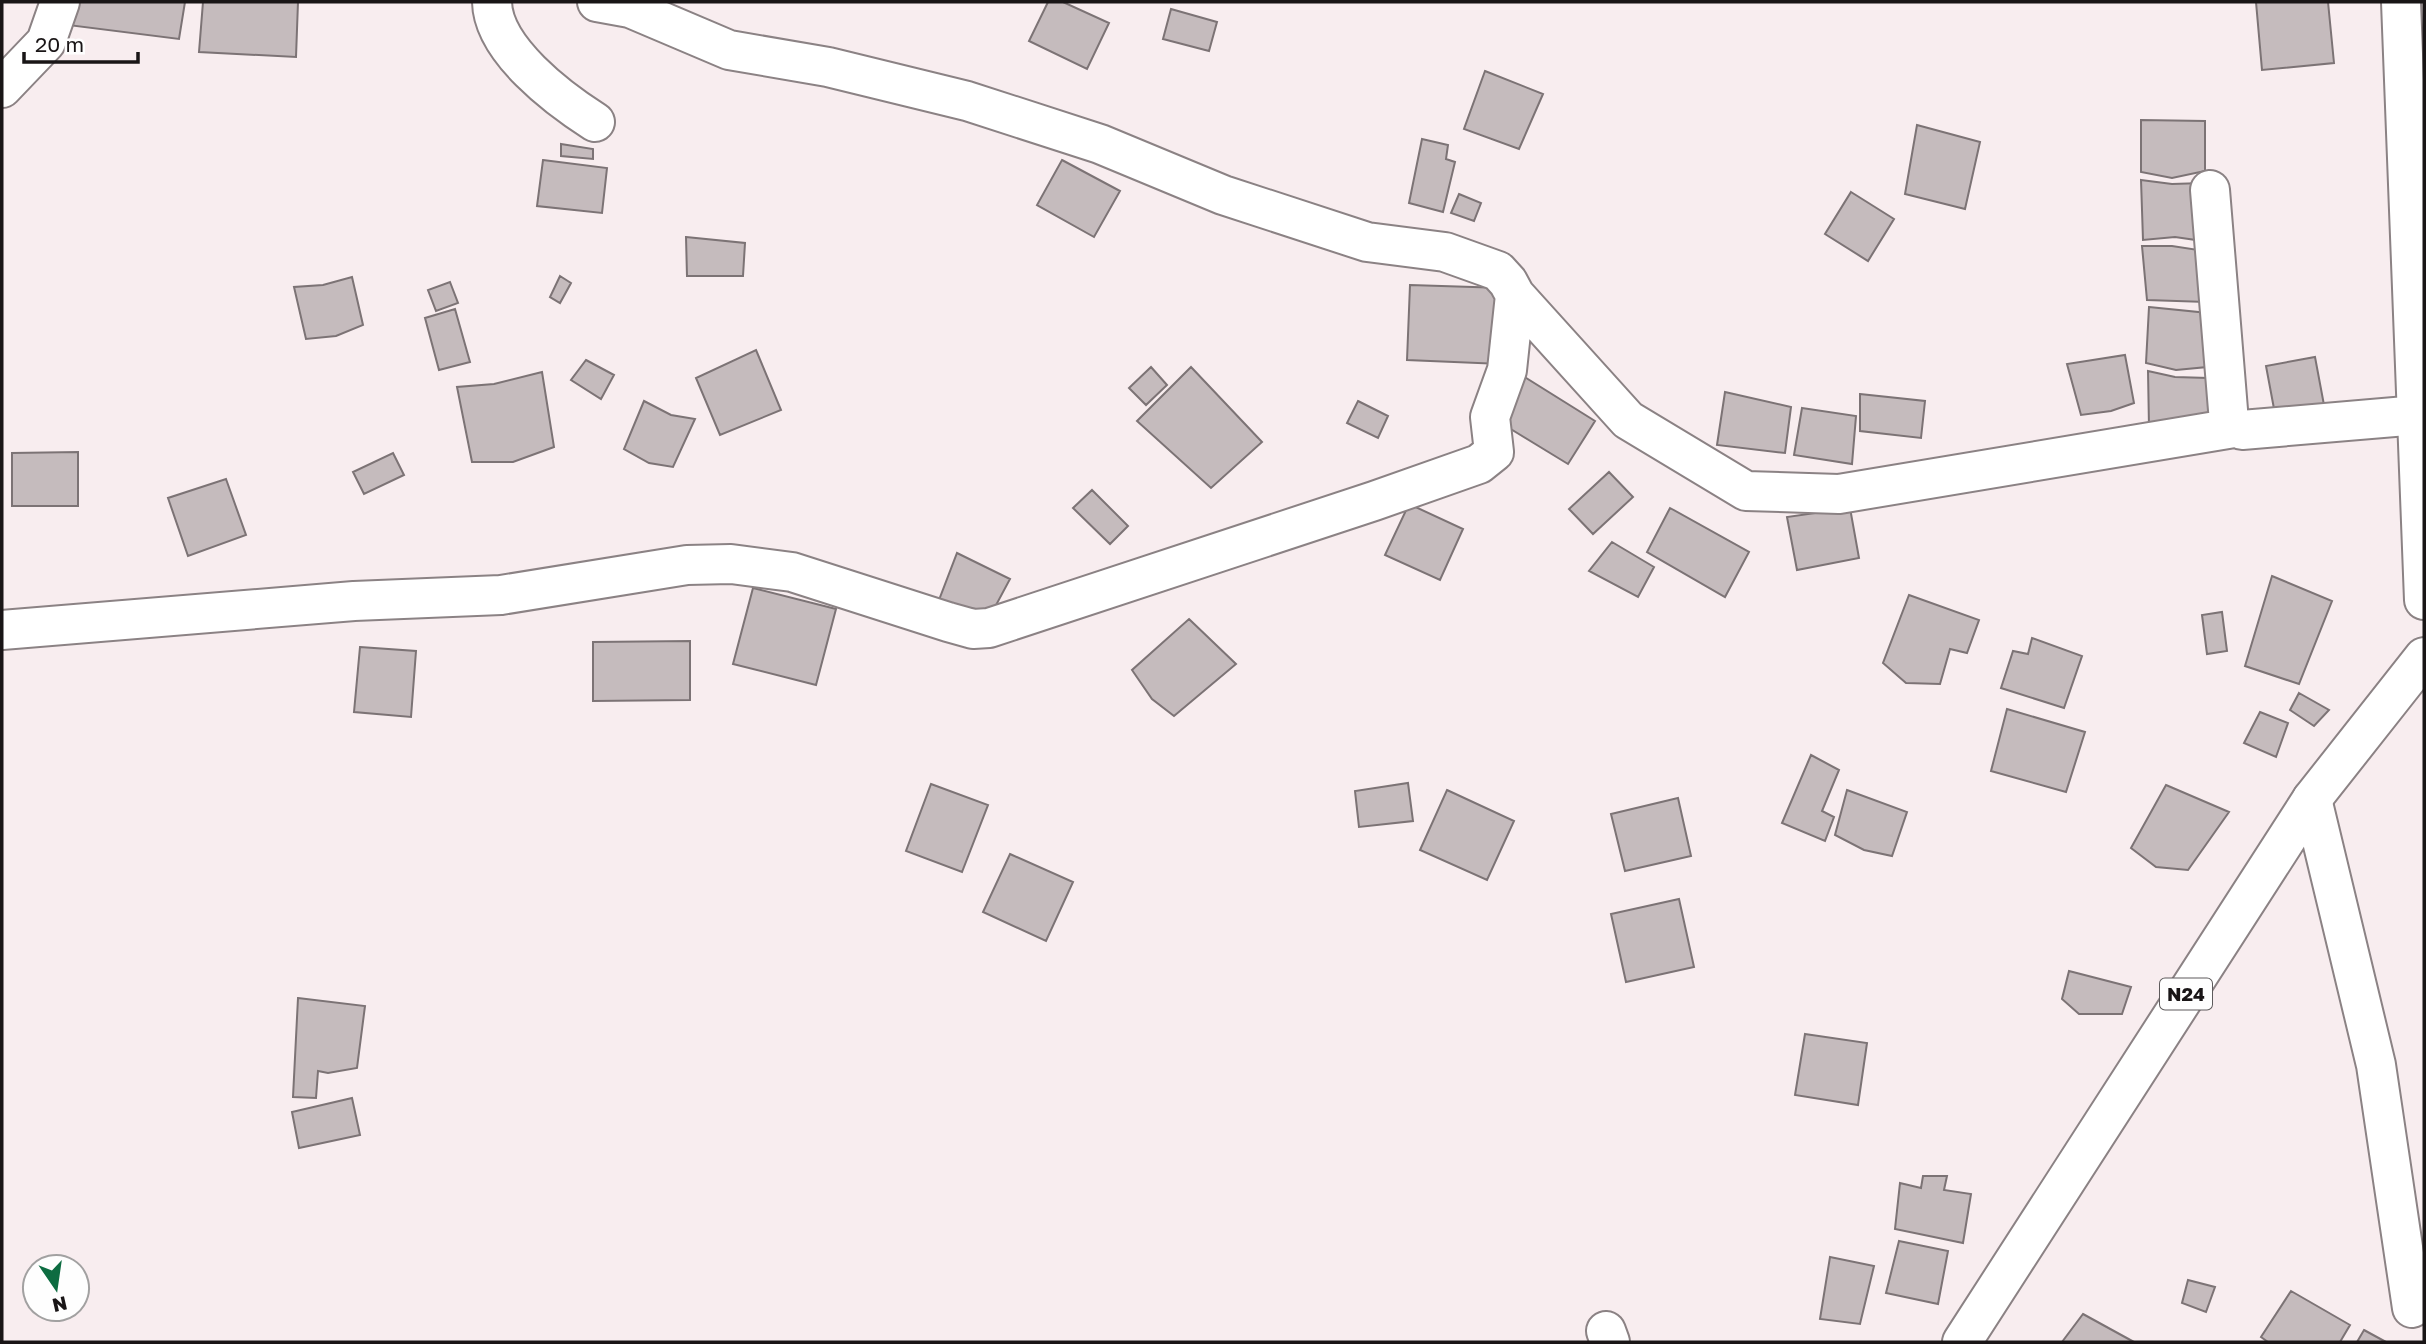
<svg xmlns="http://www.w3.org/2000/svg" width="2426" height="1344" font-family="'Golos Text',sans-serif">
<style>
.building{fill:#c5bbbd;stroke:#7c7375;stroke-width:2}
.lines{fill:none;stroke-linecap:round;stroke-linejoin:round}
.street-casing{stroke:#8b8284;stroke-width:42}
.primary-casing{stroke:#8b8284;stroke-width:42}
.street{stroke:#fff;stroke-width:38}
.primary{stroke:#fff;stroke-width:38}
.labels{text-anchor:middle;stroke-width:7;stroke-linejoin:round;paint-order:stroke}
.shield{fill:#fefefe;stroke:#5e5b5c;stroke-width:2}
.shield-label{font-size:19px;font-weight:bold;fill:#191516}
</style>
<rect width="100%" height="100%" fill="#f8edef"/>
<!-- building -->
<path class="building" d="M65 2H185L179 39 60 24Z
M203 2H298L296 57 199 52Z
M1048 2H1063L1109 23 1087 69 1029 41Z
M2256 2H2328L2334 63 2262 70Z
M1171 9 1217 22 1209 51 1163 39Z
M1485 71 1543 94 1519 149 1464 129Z
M2141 120 2205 121V171L2172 178 2141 172Z
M1917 125 1980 142 1965 209 1905 194Z
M1422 139 1448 145 1446 159 1455 162 1443 212 1409 203Z
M561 144 593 149V159L561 156Z
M543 160 607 168 602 213 537 206Z
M1062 160 1120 191 1094 237 1037 205Z
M2141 180 2172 184 2203 183V241L2175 237 2143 240Z
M1851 192 1894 219 1868 261 1825 234Z
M1459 194 1481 203 1474 221 1451 213Z
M686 237 745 243 743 276H687Z
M2142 246H2172L2205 251 2206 302 2147 300Z
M560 276 571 283 560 303 550 297Z
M352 277 363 325 336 336 306 339 294 287 323 285Z
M450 282 458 303 436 311 428 290Z
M1410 285 1504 288 1501 364 1407 360Z
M2149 307 2208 313 2207 367 2176 370 2146 363Z
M455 309 470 362 439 370 425 318Z
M756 350 781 410 720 435 696 378Z
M2125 355 2134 403 2111 411 2081 415 2067 364Z
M2315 357 2324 405 2275 414 2266 366Z
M586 360 614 375 601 399 571 380Z
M1151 367 1167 385 1146 405 1129 388Z
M1191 367 1262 442 1211 488 1137 421Z
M2148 371 2175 377 2208 378 2209 428 2149 427Z
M542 372 554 447 513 462H472L457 387 494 384Z
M1523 376 1595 421 1568 464 1496 420Z
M1725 392 1791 407 1785 453 1717 445Z
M1860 394 1925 401 1921 438 1860 431Z
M644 401 671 415 695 419 673 467 649 463 624 449Z
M1358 401 1388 416 1378 438 1347 423Z
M1802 408 1856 416 1852 464 1794 455Z
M78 452V506H12V453Z
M393 453 404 475 364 494 353 472Z
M1609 472 1633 497 1593 534 1569 509Z
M226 479 246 535 188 556 168 498Z
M1092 490 1128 526 1110 544 1073 508Z
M1409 504 1463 529 1440 580 1385 555Z
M1670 508 1749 552 1725 597 1647 552Z
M1850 508 1859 558 1797 570 1787 517Z
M1612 542 1654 567 1638 597 1589 571Z
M957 553 1010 579 987 622 939 600Z
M2272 576 2332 601 2299 684 2245 666Z
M753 588 836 609 816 685 733 664Z
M1909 595 1979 620 1967 653 1950 649 1940 684 1906 683 1883 663Z
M2222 612 2227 651 2207 654 2202 615Z
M1189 619 1236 664 1174 716 1152 699 1132 670Z
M2032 638 2082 656 2064 708 2001 688 2013 651 2028 654Z
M690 641V700L593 701V642Z
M360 647 416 651 411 717 354 712Z
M2299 693 2329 710 2314 726 2290 710Z
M2007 709 2085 732 2066 792 1991 771Z
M2260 712 2288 723 2276 757 2244 743Z
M1811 755 1839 770 1822 811 1834 817 1825 841 1782 823Z
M1408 783 1413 821 1359 827 1355 791Z
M931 784 988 805 962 872 906 851Z
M2166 785 2229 812 2188 870 2156 867 2131 848Z
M1447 790 1514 821 1487 880 1420 850Z
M1847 790 1907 812 1892 856 1864 850 1835 835Z
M1678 798 1691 856 1625 871 1611 814Z
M1010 854 1073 882 1046 941 983 912Z
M1679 899 1694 967 1626 982 1611 914Z
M2069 971 2131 987 2122 1014H2079L2062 999Z
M298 998 365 1006 357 1068 328 1073 318 1071 316 1098 293 1097Z
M1805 1034 1867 1043 1858 1105 1795 1095Z
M352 1098 360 1135 299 1148 292 1112Z
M1923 1176H1947L1944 1190 1971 1194 1963 1243 1895 1229 1900 1183 1921 1188Z
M1899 1241 1948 1251 1938 1304 1886 1293Z
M1830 1257 1874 1266 1860 1324 1820 1319Z
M2188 1280 2215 1287 2206 1312 2182 1303Z
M2291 1291 2350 1325 2340 1342H2268L2261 1337Z
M2083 1314 2134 1342H2062Z
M2364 1330 2386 1342H2357Z"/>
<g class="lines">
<!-- street casing -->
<g class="street-casing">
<path id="street" d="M492 2C493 50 559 99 595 122
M2 88 46 42 60 2
M2210 190 2229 422 2242 430 2418 415
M1515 295 1628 420 1746 491 1839 494 2234 428
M2 630 354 601 501 595 687 565 731 564 792 572 948 622 973 629 989 628 1374 501 1479 464 1494 452 1490 417 1507 370 1515 295 1508 282 1498 271 1445 252 1367 242 1223 195 1100 144 967 101 828 67 729 50 630 8 597 2
M2312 799 2376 1065 2412 1308
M1606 1331 1610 1342"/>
</g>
<!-- primary casing -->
<g class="primary-casing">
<path id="primary" d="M2401 2 2424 600
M1962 1342 2312 799 2424 657"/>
</g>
<!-- street -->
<use href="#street" class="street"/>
<!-- primary -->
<use href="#primary" class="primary"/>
</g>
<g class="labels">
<!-- shield labels -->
<rect class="shield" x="2160" y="978.5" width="52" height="31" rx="5"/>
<g class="shield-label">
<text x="2186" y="1001">N24</text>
</g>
</g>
<!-- border -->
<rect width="2426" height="1344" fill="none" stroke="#191516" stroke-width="7"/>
<!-- north arrow -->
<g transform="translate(56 1288) rotate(167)"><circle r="33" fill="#fefefe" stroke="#a2a1a1" stroke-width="2"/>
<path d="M0-5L12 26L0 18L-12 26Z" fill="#0d6c41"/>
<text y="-10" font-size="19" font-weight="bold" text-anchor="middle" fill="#191516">N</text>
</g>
<!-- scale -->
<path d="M24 52v10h114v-10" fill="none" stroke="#191516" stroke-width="3.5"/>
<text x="35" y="52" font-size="21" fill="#191516" stroke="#fefefe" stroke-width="5" paint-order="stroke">20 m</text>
</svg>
